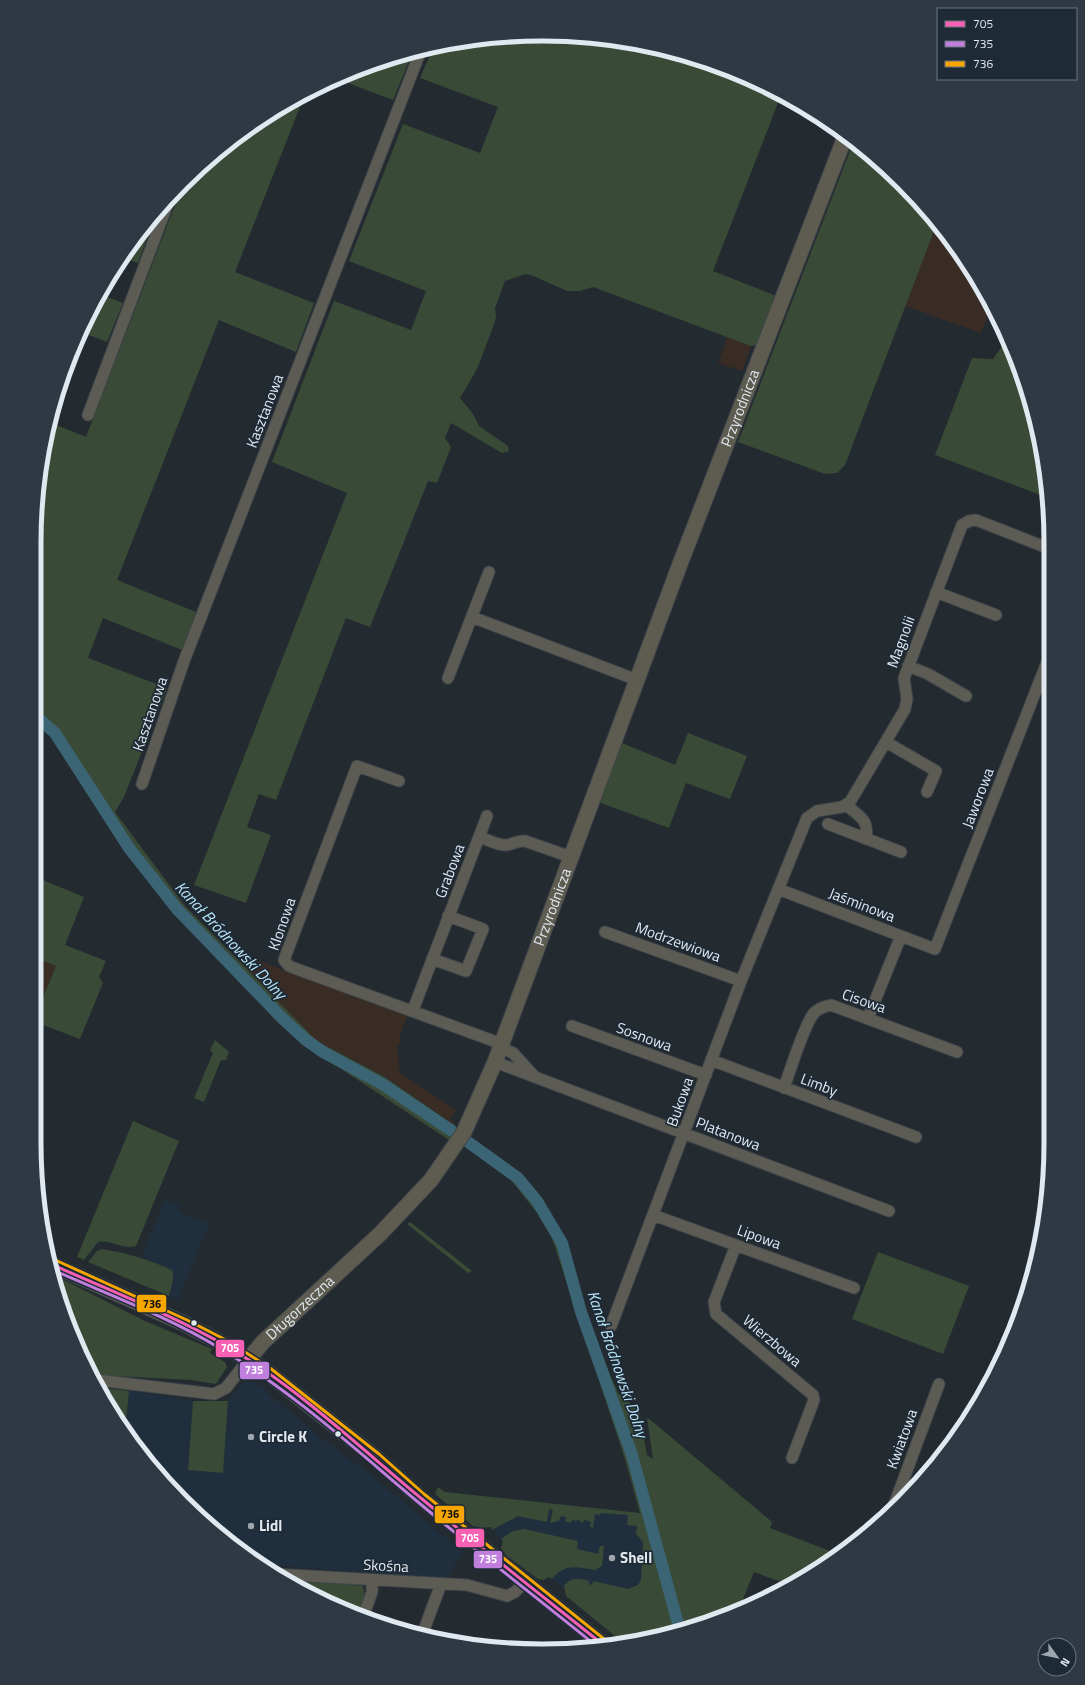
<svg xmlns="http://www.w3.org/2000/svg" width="1085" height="1685" font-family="'Titillium Web',sans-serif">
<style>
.built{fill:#202f3d}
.industrial{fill:#392c25}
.green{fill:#394b37}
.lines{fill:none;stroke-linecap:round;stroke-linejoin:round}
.canal{stroke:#3b6474;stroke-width:12}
.street-casing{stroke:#3e454a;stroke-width:13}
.secondary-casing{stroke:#3e454a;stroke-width:17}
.street{stroke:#5d5c54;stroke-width:11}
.secondary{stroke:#5e5b50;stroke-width:15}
.bus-1-casing{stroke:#1e2a35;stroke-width:6}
.bus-2-casing{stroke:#1e2a35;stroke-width:6}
.bus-3-casing{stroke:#1e2a35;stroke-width:6}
.bus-1{stroke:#f860b3;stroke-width:3}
.bus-2{stroke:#c07fdc;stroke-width:3}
.bus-3{stroke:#f7a600;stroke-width:3}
.bus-dot{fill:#e1e9f0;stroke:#1e2a35;stroke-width:1.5}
.poi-dot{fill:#9ea6ad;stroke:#1e2a35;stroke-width:1.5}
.labels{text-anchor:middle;stroke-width:3.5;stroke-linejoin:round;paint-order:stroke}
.street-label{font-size:15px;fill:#e1e9f0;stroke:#1e2a35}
.poi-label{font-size:15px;font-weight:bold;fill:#e1e9f0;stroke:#1e2a35;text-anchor:start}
.water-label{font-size:16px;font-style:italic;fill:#bae6f8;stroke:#1e2a35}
.rim{fill:none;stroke:#e1e9f0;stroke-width:5}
.line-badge{stroke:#1e2a35;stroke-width:1.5}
.badge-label{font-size:11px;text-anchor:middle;font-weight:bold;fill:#fff}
.pale-badge-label{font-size:11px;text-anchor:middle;font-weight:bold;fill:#111}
</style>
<rect width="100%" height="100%" fill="#232a30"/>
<!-- built -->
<path class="built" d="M165 1200 180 1206 179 1212 209 1224 178 1300 169 1296 173 1282 172 1270 146 1259 143 1253Z
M246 1382H254L262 1386 273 1398 326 1442 364 1469 463 1552 446 1579 260 1564 233 1546 183 1502 162 1476V1469H156L125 1431 129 1391 193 1401 188 1470 223 1473 228 1401 242 1384Z
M438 1487 445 1492 640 1513 664 1603 566 1596 564 1588 552 1579 549 1577 543 1580 538 1579 506 1555 501 1548 503 1541 491 1527 481 1528 473 1526 435 1494Z"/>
<!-- industrial -->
<path class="industrial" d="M937 223 946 233 992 307 981 333 905 306Z
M727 337 751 346 742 371 718 363Z
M243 955 407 1016 399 1039 401 1041 397 1048 400 1073 456 1110 451 1118 454 1125 386 1077 317 1041 240 963Z
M38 959 56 966 45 993 38 990Z"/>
<!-- green -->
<path class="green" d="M509 35 609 38 706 61 781 95 713 271 774 295 776 298 758 345 751 346 593 287 580 291H567L531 275 525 274 505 281 495 308 496 317 493 327 477 369 460 398 473 414 479 426 508 446 509 451 502 453 451 423 445 438 451 447 437 483 428 481 370 627 346 618 276 800 259 794 247 827 271 835 246 903 194 885 347 493 272 462 334 301 411 330 426 291 349 261 403 124 480 153 498 107 420 78 433 48Z
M411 51H413L393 100 337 79Z
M305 94 235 272 314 303 296 352 219 320 117 580 196 612 182 650 103 618 88 658 167 688 124 797 115 812 185 906 317 1041 385 1077 454 1125 456 1129 449 1140 311 1049C287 1030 266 1008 245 986 213 954 182 921 154 886 114 836 79 780 44 727L38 722V476L49 422 86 437 182 187 233 139Z
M853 143 878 160 937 223 845 465 837 473 825 474 738 442Z
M157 211 138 263 126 259Z
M102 295 123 303 107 342 81 332 86 318Z
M1007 339 1034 411 1048 498 935 455 972 358 993 359Z
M688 733 747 756 730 799 686 783 669 828 601 803V794L620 742 675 765Z
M38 878 84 897 65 945 106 961 99 977 103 983 80 1039 38 1023V1010L56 966 38 959Z
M215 1040 229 1052 226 1060H221L204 1102 194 1098 213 1053 210 1050Z
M133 1121 179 1141 136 1246C122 1250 111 1239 98 1242L84 1260 77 1257Z
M472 1138 521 1173 555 1221 564 1238 595 1340 618 1393 639 1411 647 1455 653 1459 647 1417 772 1522 770 1528 838 1554 825 1565 790 1585 754 1572 739 1609 674 1634 621 1641 566 1596 564 1586C571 1577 579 1578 589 1581V1584L592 1585 593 1581 628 1589 638 1585 641 1579 643 1542 636 1534 637 1526 627 1525 628 1515 601 1513 600 1515 595 1514 593 1528 590 1527 591 1522 584 1520 583 1523 577 1519V1521L572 1520 571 1523 565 1521 566 1517 561 1516 559 1521 550 1523 553 1510 549 1509 547 1522 518 1516 492 1530 491 1527 481 1528 473 1526 435 1494 438 1487 445 1492 640 1513 625 1459 552 1238 538 1214 506 1174 465 1145Z
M410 1222 414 1225 472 1271 468 1273 407 1224Z
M102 1249C127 1253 150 1260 172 1270 175 1279 171 1287 169 1296L88 1262 97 1251Z
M878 1252 969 1286 943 1354 852 1319Z
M54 1275 145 1321 212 1349 210 1353 225 1362 227 1367 216 1384 191 1380 95 1375 61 1306Z
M102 1388 129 1391 125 1431 120 1425Z
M193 1401H228L223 1473 188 1470Z
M524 1529 578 1541 577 1549 598 1554 600 1546H604L602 1566 595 1570C577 1567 565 1563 552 1579L549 1577 543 1580 538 1579 506 1555 501 1548 503 1541 501 1539 513 1531Z
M281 1578 363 1586 365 1597 358 1615Z"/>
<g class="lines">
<!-- canal -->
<path class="canal" d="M38 718 55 733 129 848 177 909 281 1017 306 1040 323 1052 382 1084 452 1131
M468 1142 518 1178 537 1201 562 1243 581 1312 632 1455 680 1631"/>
<!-- street casing -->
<g class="street-casing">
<path id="street" d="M88 415 170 198
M936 592 996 615
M472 617 637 680
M908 666 928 674 966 696
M448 678 489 572
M886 742 936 771 927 792
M399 781 357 766 284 960 289 966 294 968 502 1044
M142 784 184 661 421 50
M846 805C860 817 869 819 866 839
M828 824 901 852
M479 837C487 839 498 846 507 845 514 844 518 840 525 841L571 857
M778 889 935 949 1049 657
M605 932 741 981
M432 959 466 971 483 929 448 916
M413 1010 487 816
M868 1018 901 936
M572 1026 706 1075
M500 1047 513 1053 534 1076
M711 1060 916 1137
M495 1062 889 1211
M784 1088C790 1071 804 1025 814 1013 819 1008 824 1007 831 1005L957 1052
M653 1215 854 1288
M736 1245 714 1302 716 1314 813 1395 814 1400 792 1458
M611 1326 741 981 807 818 817 811 842 807 850 802 905 709 907 699 904 678 962 525 969 521 976 520 1050 549
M97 1380 214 1394 226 1388 248 1360
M894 1505 939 1384
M274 1574 467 1585 507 1596 515 1592 526 1581
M363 1617 372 1592V1580
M422 1635 441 1584"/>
</g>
<!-- secondary casing -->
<g class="secondary-casing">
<g id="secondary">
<path d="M51 1264 185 1324 223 1344 267 1372 376 1458 421 1498 601 1643"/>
<path id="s1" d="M248 1360 263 1342 380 1234 431 1180 464 1132 495 1062 680 564 845 137"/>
</g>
</g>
<!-- street -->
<use href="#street" class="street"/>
<!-- secondary -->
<use href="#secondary" class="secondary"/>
<!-- bus-1 casing -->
<g class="bus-1-casing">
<path id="bus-1" d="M51 1264C108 1290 168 1313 223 1344 296 1386 358 1446 422 1499 481 1548 541 1595 601 1643"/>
</g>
<!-- bus-2 casing -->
<g class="bus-2-casing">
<path id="bus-2" d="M53 1270C109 1295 169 1317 221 1349 293 1392 355 1449 418 1502 476 1551 536 1597 594 1644"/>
</g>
<!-- bus-3 casing -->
<g class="bus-3-casing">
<path id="bus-3" d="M53 1259 187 1320 226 1340 270 1368 379 1454 424 1494 604 1639"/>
</g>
<!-- bus-1 -->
<use href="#bus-1" class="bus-1"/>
<!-- bus-2 -->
<use href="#bus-2" class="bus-2"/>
<!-- bus-3 -->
<use href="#bus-3" class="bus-3"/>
</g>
<!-- markers -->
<g class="bus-dot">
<circle cx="194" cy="1323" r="3.5"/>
<circle cx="338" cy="1434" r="3.5"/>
</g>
<g class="poi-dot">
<circle cx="251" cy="1437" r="4"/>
<circle cx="251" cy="1526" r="4"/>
<circle cx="612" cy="1558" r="4"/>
</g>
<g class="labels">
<!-- street labels -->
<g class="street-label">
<text dy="5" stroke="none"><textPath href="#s1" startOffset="1090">Przyrodnicza</textPath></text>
<text transform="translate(265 411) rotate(-69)" y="5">Kasztanowa</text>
<text transform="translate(901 642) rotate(-70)" y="5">Magnolii</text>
<text transform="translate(150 714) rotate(-71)" y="5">Kasztanowa</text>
<text transform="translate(978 798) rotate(-69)" y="5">Jaworowa</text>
<text transform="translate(450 871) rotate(-69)" y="5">Grabowa</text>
<text transform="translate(862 905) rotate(21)" y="5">Jaśminowa</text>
<text dy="5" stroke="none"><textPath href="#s1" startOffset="557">Przyrodnicza</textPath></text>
<text transform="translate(282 924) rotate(-71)" y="5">Klonowa</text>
<text transform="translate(678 942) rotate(20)" y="5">Modrzewiowa</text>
<text transform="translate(864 1001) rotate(19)" y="5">Cisowa</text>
<text transform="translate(644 1037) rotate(20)" y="5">Sosnowa</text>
<text transform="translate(819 1085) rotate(21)" y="5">Limby</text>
<text transform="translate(680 1102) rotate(-70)" y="5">Bukowa</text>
<text transform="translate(728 1134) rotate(21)" y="5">Platanowa</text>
<text transform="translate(759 1237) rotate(20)" y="5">Lipowa</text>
<text dy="5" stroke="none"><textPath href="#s1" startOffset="74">Długorzeczna</textPath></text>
<text transform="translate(772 1341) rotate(40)" y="5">Wierzbowa</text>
<text transform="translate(902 1439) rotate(-70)" y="5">Kwiatowa</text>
<text transform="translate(386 1566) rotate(3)" y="5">Skośna</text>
</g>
<!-- poi labels -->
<g class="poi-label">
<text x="259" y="1442">Circle K</text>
<text x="259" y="1531">Lidl</text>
<text x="620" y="1563">Shell</text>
</g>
<!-- water labels -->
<g class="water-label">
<text transform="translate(231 940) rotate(47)" y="6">Kanał Bródnowski Dolny</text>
<text transform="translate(618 1364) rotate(71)" y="6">Kanał Bródnowski Dolny</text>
</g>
</g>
<!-- crop -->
<path d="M0 0H1085V1685H0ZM542 41H543A501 501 0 0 1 1044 542V1143A501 501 0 0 1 543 1644H542A501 501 0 0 1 41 1143V542A501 501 0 0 1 542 41Z" fill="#2e3944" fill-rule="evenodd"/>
<path class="rim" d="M542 41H543A501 501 0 0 1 1044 542V1143A501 501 0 0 1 543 1644H542A501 501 0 0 1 41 1143V542A501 501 0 0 1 542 41Z"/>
<g class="line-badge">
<rect x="136" y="1294" width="31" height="19" rx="4" fill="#f7a600"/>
<rect x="215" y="1339" width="30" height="19" rx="4" fill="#f860b3"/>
<rect x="239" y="1361" width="31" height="19" rx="4" fill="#c07fdc"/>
<rect x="434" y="1505" width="31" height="19" rx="4" fill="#f7a600"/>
<rect x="455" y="1528" width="30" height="20" rx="4" fill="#f860b3"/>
<rect x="473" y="1550" width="30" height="19" rx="4" fill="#c07fdc"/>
</g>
<g class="badge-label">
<text x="230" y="1352">705</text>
<text x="254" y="1374">735</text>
<text x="470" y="1542">705</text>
<text x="488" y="1563">735</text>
</g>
<g class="pale-badge-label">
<text x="152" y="1308">736</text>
<text x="450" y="1518">736</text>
</g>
<!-- legend -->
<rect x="937" y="8" width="140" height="72" fill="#1e2a35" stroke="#6c7680"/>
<rect x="945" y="21" width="20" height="6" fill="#f860b3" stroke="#6c7680"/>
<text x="973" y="28" font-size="12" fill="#e1e9f0">705</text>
<rect x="945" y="41" width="20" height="6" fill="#c07fdc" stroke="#6c7680"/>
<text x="973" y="48" font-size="12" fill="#e1e9f0">735</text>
<rect x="945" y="61" width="20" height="6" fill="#f7a600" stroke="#6c7680"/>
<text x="973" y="68" font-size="12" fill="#e1e9f0">736</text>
<!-- north arrow -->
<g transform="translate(1057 1657) rotate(123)"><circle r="19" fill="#1e2a35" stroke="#6c7680"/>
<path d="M0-3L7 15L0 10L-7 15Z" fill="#9ea6ad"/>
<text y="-6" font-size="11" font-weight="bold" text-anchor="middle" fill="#e1e9f0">N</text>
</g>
</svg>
